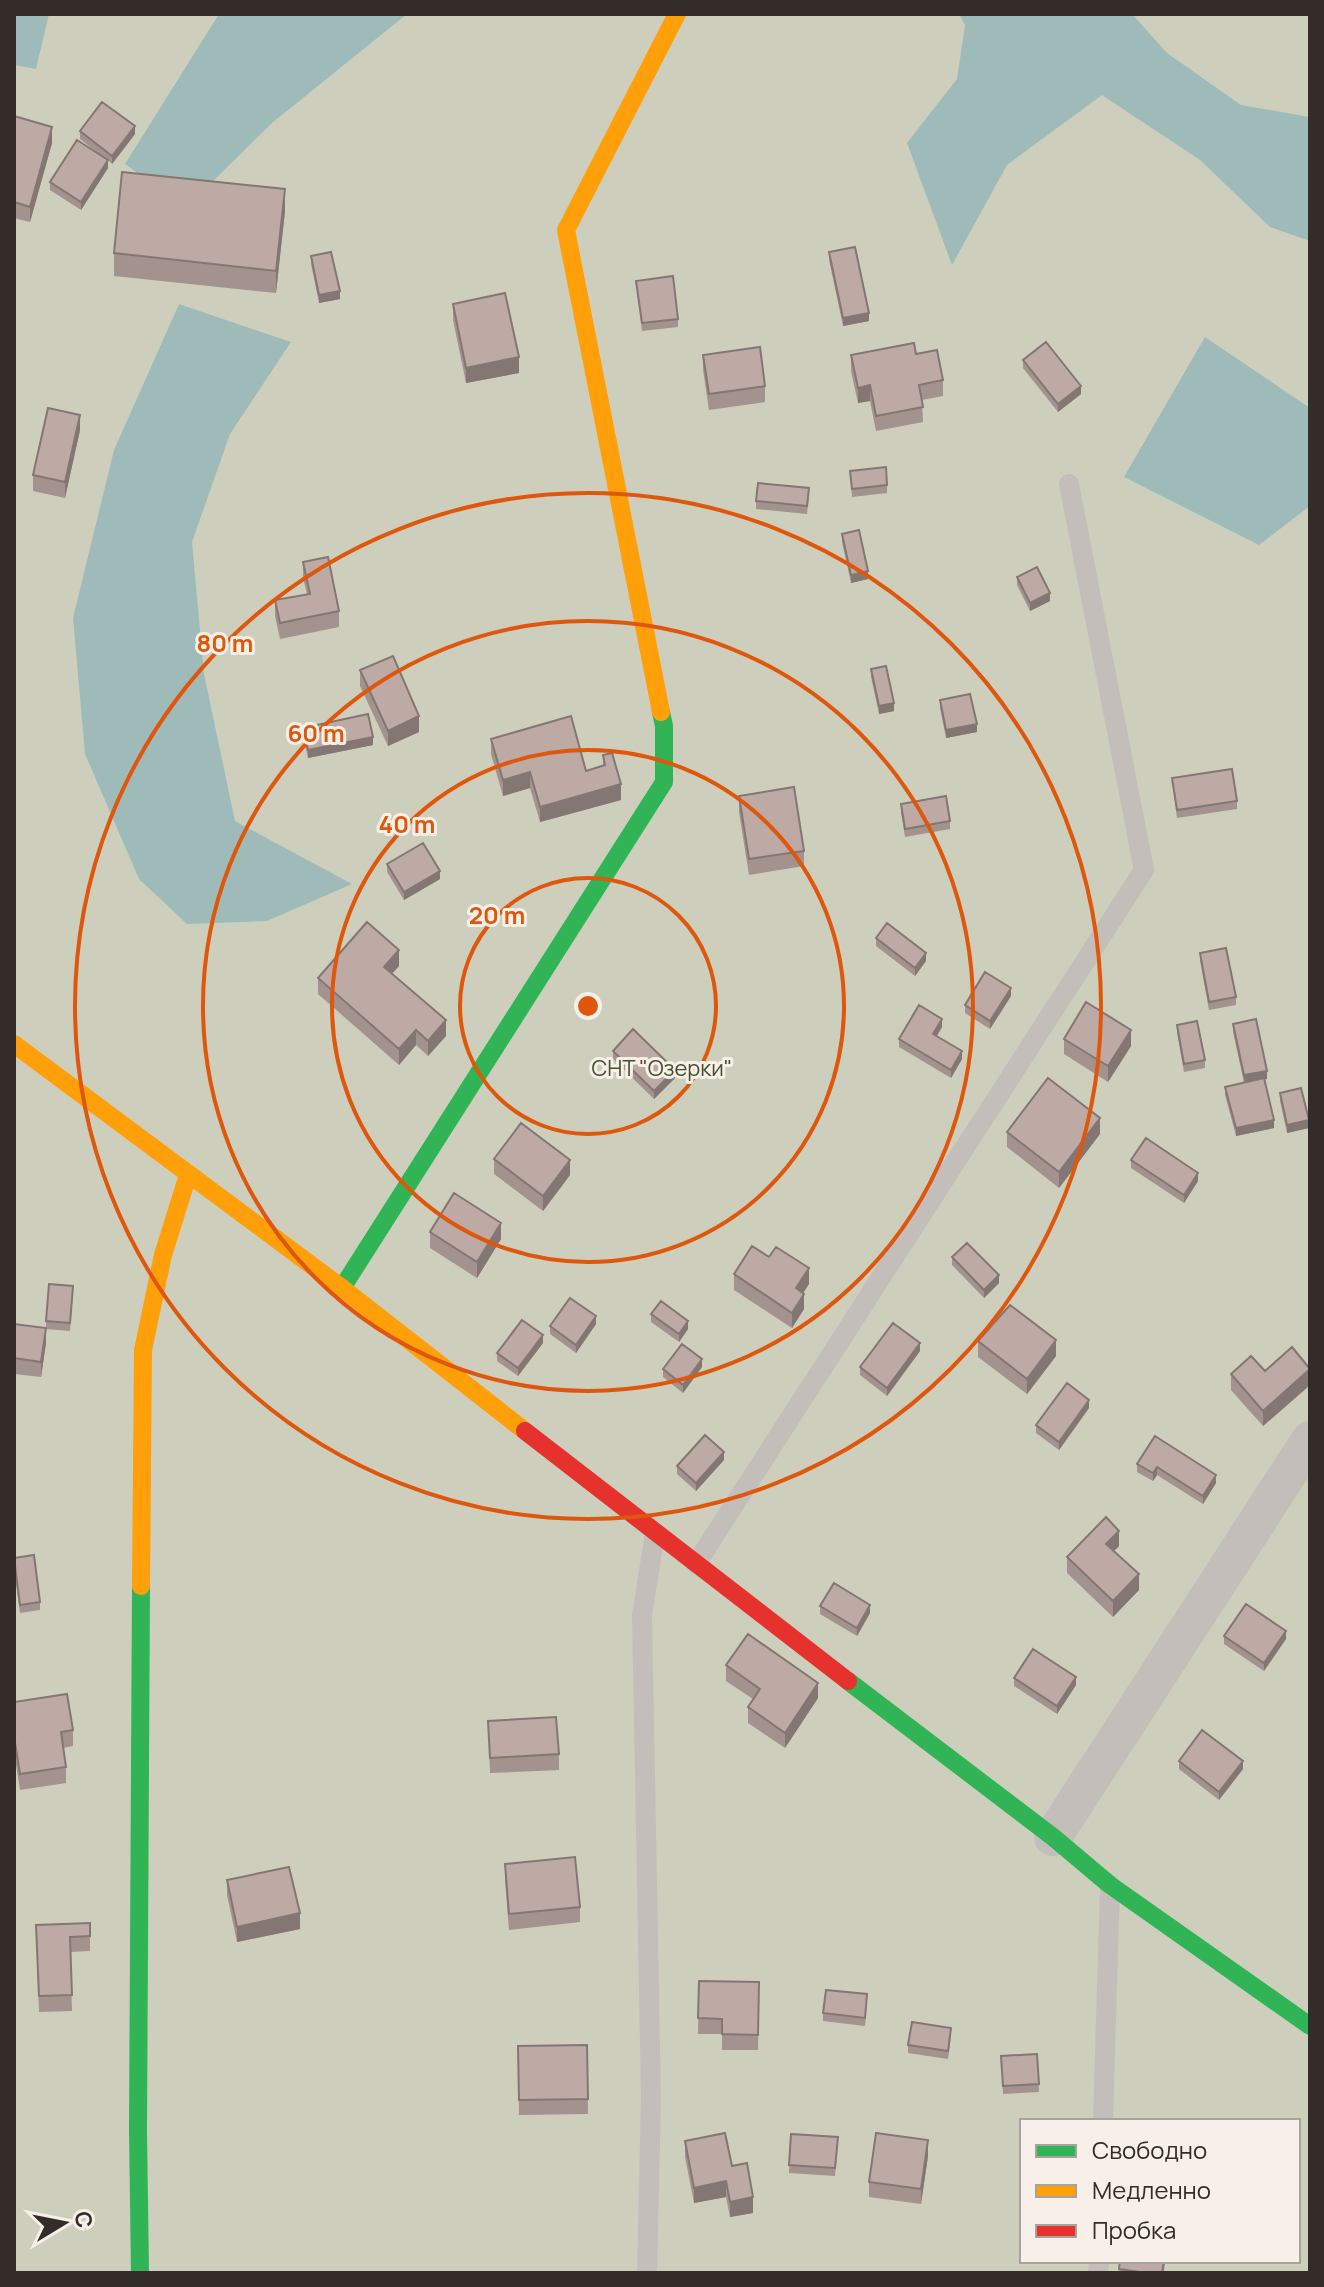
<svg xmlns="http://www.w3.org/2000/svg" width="1324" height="2287" font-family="Manrope,sans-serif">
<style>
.green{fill:#cdcfbc;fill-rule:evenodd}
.water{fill:#9fbbb9}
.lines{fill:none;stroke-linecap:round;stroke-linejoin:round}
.lane{stroke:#c4beba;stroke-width:20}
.street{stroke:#c4beba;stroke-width:38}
.fast{stroke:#30b455;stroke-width:18}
.slow{stroke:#ff9f0a;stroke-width:18}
.jam{stroke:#e5322d;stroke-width:18}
.wall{fill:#a3928d}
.shaded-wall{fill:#847773}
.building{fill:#bdaaa4;stroke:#847773;stroke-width:2}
.ring{fill:none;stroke:#df570d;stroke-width:4}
.labels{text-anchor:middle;stroke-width:6;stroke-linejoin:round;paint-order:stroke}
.park-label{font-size:22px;fill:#464f2f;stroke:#f7f0e8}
.centre{fill:#df570d;stroke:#f7f0e8;stroke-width:4}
.ring-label{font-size:24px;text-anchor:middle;font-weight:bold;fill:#df570d;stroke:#f7f0e8;stroke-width:6;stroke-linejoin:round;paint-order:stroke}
</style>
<rect width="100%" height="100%" fill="#ebe6e1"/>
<!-- green -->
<path class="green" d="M14 14H1310V2273H14ZM1022 2121H1298V2261H1022Z"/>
<!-- water -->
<path class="water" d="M14 14H49L36 69 14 65Z
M219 14H407L272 123 186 208 125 164Z
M959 14H1132L1167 53 1241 105 1310 117V241L1270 227 1200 160 1102 95 1007 165 952 265 907 143 957 79 965 25Z
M179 304 291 342 230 434 192 542 204 674 235 821 352 884 267 921 187 924 139 879 85 754 73 618 114 450Z
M1205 337 1310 408V506L1259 545 1124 477Z"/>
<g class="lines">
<!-- lane -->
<path class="lane" d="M696 1564 1144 870 1069 484
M1103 2121 1110 1885
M647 2273 651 2098 642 1615 655 1533
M1098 2273 1099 2261"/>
<!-- street -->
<path class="street" d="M1053 1837 1310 1440"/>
<!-- fast -->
<path class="fast" d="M342 1288 664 782V726L661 712
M848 1681 1053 1837 1110 1885 1310 2026
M140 2273 138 2130 141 1586"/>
<!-- slow -->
<path class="slow" d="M661 712 566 230 677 14
M14 1044 342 1288 525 1431
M141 1586 143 1350 163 1255 188 1175"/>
<!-- jam -->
<path class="jam" d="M525 1431 848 1681"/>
</g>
<!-- wall -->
<path class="wall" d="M14 116 52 143 30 222 14 218Z
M80 131 135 134 112 164 108 160V168L81 210 50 190V182L103 157 80 139Z
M285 211 276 293 114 276V253Z
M829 252 869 321 843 326 829 260Z
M311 256 340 299 319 303 311 264Z
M636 281 678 319V327L642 331Z
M453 304 519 373 466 383 453 320Z
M916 354 943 380V396L922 400 923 422 876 431 870 401 858 403 851 371V355Z
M703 355 765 386V402L709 410 703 370Z
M1023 360 1081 394 1058 412 1023 368Z
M80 430 65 498 33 491V475Z
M850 471 887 485V493L852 497Z
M809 496 807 514 756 509V501Z
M842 534 868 579 851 583 842 542Z
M303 562 339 611V627L280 639 275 616V600L307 594 303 578Z
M1017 577 1050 601 1030 611 1017 585Z
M871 669 894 711 879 714 871 677Z
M360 670 419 732 388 746 360 686Z
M940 700 977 732 946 738 940 708Z
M303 728 373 745 308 758 303 736Z
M491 739 586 771 603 766V755L621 800 540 822 530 788 503 796 491 754Z
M1172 778 1237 801V809L1177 818Z
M739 796 804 851V866L749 875 739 812Z
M901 804 950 821V829L905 837 901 812Z
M387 864 440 879 404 900 387 872Z
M876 938 926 961 915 976 876 946Z
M1200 953 1236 997V1005L1209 1010 1200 961Z
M399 966 392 974 446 1036 428 1056 416 1045 399 1065 318 994V978Z
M1011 996 990 1029 965 1013V1005Z
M1233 1024 1267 1079H1265L1274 1128 1236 1136 1225 1095V1087L1244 1083 1233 1032Z
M1177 1025 1205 1060V1068L1184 1072 1177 1033Z
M942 1027 937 1036 962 1059 951 1078 899 1047V1039Z
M1064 1039 1131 1046 1108 1082 1064 1054Z
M613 1051 675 1078 654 1099 613 1059Z
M1280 1093 1309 1128 1287 1133 1280 1101Z
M1007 1132 1100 1134 1059 1188 1007 1147Z
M494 1159 570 1175 543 1211 494 1174Z
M1131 1160 1198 1181 1184 1203 1131 1168Z
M430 1232 501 1239 477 1278 430 1248Z
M952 1257 999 1283 984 1298 952 1265Z
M734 1274 809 1284 803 1293 804 1309 792 1328 734 1290Z
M73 1294 70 1331 46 1329V1321Z
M651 1314 688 1329 679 1342 651 1322Z
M14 1324 46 1343 41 1377 14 1374Z
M596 1324 576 1353 550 1334V1326Z
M978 1341 1056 1356 1027 1394 978 1357Z
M543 1343 518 1376 497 1361V1353Z
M920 1351 887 1396 860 1375V1367Z
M702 1367 683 1393 663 1377V1369Z
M1310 1368V1385L1263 1426 1231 1390V1374Z
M1089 1408 1059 1450 1036 1433V1425Z
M1155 1436 1216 1483 1203 1504 1157 1475 1153 1481 1137 1472V1464Z
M724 1460 696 1491 677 1474V1466Z
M1119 1546 1114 1551 1139 1590 1113 1617 1067 1573V1557Z
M14 1558 40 1602V1610L20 1613 14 1568Z
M820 1606 870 1613 857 1636 820 1614Z
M1224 1636 1286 1639 1264 1671 1224 1644Z
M726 1665 818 1698 785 1748 748 1723V1707L753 1699 726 1681Z
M1014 1678 1076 1685 1057 1714 1014 1686Z
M14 1702 73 1730V1746L63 1748 66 1767V1783L20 1790 14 1752Z
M488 1721 559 1754V1770L490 1773Z
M1179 1761 1243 1769 1219 1800 1179 1769Z
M505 1864 580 1907V1922L509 1930 505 1880Z
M227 1880 300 1929 237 1942 227 1895Z
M36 1925 90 1936V1951L70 1952 72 2011 39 2012Z
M699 1981 759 1982 758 2050H722V2034H698Z
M867 2002 865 2026 823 2021V2013Z
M951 2036 948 2059 908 2053V2045Z
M587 2045 588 2114 519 2115 518 2046Z
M1037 2054 1039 2092 1003 2094 1001 2056Z
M791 2134 838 2145 835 2176 789 2173Z
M685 2141 732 2166 753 2213 730 2217 726 2197 694 2203 685 2157Z
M928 2156 921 2204 869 2197V2182Z
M1120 2261H1165L1164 2273H1119Z"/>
<!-- shaded-wall -->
<path class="shaded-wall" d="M135 126V134L112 164V156Z
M52 127V143L30 222V207Z
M108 160V168L81 210V202Z
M285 189V211L276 293V271Z
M340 291V299L319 303V295Z
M869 313V321L843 326V318Z
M519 357V373L466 383V368Z
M870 385V401L858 403V388Z
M1081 386V394L1058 412V404Z
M80 415V430L65 498V482Z
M868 571V579L851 583V575Z
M1050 593V601L1030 611V603Z
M894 703V711L879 714V706Z
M419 716V732L388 746V731Z
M977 724V732L946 738V730Z
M373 737V745L308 758V750Z
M530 772V788L503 796V780Z
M621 784V800L540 822V807Z
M440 871V879L404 900V892Z
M399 950V966L384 982V967Z
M926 953V961L915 976V968Z
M1011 988V996L990 1029V1021Z
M942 1019V1027L933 1042V1034Z
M446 1020V1036L428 1056V1041Z
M416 1030V1045L399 1065V1049Z
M1131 1030V1046L1108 1082V1066Z
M962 1051V1059L951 1078V1070Z
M675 1070V1078L654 1099V1091Z
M1267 1071V1079L1244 1083V1075Z
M1100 1118V1134L1059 1188V1172Z
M1274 1120V1128L1236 1136V1128Z
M1309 1120V1128L1287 1133V1125Z
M570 1160V1175L543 1211V1196Z
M1198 1173V1181L1184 1203V1195Z
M501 1223V1239L477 1278V1262Z
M809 1268V1284L796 1304V1288Z
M999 1275V1283L984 1298V1290Z
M804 1294V1309L792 1328V1313Z
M596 1316V1324L576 1353V1345Z
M688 1321V1329L679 1342V1334Z
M46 1328V1343L41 1377V1362Z
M543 1335V1343L518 1376V1368Z
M1056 1340V1356L1027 1394V1379Z
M920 1343V1351L887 1396V1388Z
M702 1359V1367L683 1393V1385Z
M1310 1369V1385L1263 1426V1411Z
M1089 1400V1408L1059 1450V1442Z
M724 1452V1460L696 1491V1483Z
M1157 1467V1475L1153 1481V1473Z
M1216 1475V1483L1203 1504V1496Z
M1119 1531V1546L1106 1559V1544Z
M1139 1574V1590L1113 1617V1601Z
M870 1605V1613L857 1636V1628Z
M1286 1631V1639L1264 1671V1663Z
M1076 1677V1685L1057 1714V1706Z
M818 1683V1698L785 1748V1733Z
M1243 1761V1769L1219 1800V1792Z
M300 1913V1929L237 1942V1927Z
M928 2140V2156L921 2204V2189Z
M726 2181V2197L694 2203V2188Z
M753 2197V2213L730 2217V2202Z"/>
<!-- building -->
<path class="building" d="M102 102 135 126 112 156 80 131Z
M14 116 52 127 30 207 14 202Z
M77 140 108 160 81 202 50 182Z
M122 172 285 189 276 271 114 253Z
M855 247 869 313 843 318 829 252Z
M331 252 340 291 319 295 311 256Z
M673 276 678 319 642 323 636 281Z
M505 293 519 357 466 368 453 304Z
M1046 342 1081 386 1058 404 1023 360Z
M914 343 916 354 937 350 943 380 919 385 923 407 876 416 870 385 858 388 851 355Z
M760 347 765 386 709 394 703 355Z
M48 408 80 415 65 482 33 475Z
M886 467 887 485 852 489 850 471Z
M758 483 809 488 807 506 756 501Z
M859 530 868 571 851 575 842 534Z
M328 557 339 611 280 623 275 600 310 594 303 562Z
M1037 567 1050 593 1030 603 1017 577Z
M393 656 419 716 388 731 360 670Z
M886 666 894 703 879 706 871 669Z
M970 694 977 724 946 730 940 700Z
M368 714 373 737 308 750 303 728Z
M571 716 586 771 605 765 603 755 612 753 621 784 540 807 530 772 503 780 491 739Z
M1232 769 1237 801 1177 810 1172 778Z
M794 787 804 851 749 859 739 796Z
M946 796 950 821 905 829 901 804Z
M423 843 440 871 404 892 387 864Z
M367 922 399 950 384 967 446 1020 428 1041 416 1030 399 1049 318 978Z
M887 923 926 953 915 968 876 938Z
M1226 948 1236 997 1209 1002 1200 953Z
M985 972 1011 988 990 1021 965 1005Z
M1086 1002 1131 1030 1108 1066 1064 1039Z
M919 1005 942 1019 933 1034 962 1051 951 1070 899 1039Z
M1256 1019 1267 1071 1244 1075 1233 1024Z
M1197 1021 1205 1060 1184 1064 1177 1025Z
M633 1029 675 1070 654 1091 613 1051Z
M1048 1078 1100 1118 1059 1172 1007 1132Z
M1264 1078 1274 1120 1236 1128 1225 1087Z
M1301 1088 1309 1120 1287 1125 1280 1093Z
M521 1123 570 1160 543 1196 494 1159Z
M1146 1138 1198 1173 1184 1195 1131 1160Z
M454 1193 501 1223 477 1262 430 1232Z
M967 1243 999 1275 984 1290 952 1257Z
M752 1246 769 1257 776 1247 809 1268 796 1288 804 1294 792 1313 734 1274Z
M49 1284 73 1286 70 1323 46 1321Z
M570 1298 596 1316 576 1345 550 1326Z
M661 1301 688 1321 679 1334 651 1314Z
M1010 1305 1056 1340 1027 1379 978 1341Z
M522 1320 543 1335 518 1368 497 1353Z
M893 1323 920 1343 887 1388 860 1367Z
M14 1324 46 1328 41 1362 14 1358Z
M682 1344 702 1359 683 1385 663 1369Z
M1292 1347 1310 1369 1263 1411 1231 1374 1251 1356 1265 1371Z
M1067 1383 1089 1400 1059 1442 1036 1425Z
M705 1435 724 1452 696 1483 677 1466Z
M1155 1436 1216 1475 1203 1496 1157 1467 1153 1473 1137 1464Z
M1106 1517 1119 1531 1106 1544 1139 1574 1113 1601 1067 1557Z
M34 1555 40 1602 20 1605 14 1558Z
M834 1583 870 1605 857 1628 820 1606Z
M1246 1604 1286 1631 1264 1663 1224 1636Z
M748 1634 818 1683 785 1733 748 1707 760 1689 726 1665Z
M1033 1649 1076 1677 1057 1706 1014 1678Z
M67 1694 73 1730 61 1732 66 1767 20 1774 14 1736V1702Z
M556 1717 559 1754 490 1758 488 1721Z
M1202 1730 1243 1761 1219 1792 1179 1761Z
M575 1857 580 1907 509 1914 505 1864Z
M289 1867 300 1913 237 1927 227 1880Z
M90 1923V1936L70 1937 72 1995 39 1996 36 1925Z
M699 1981 759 1982 758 2035 722 2034V2019L698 2018Z
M826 1990 867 1994 865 2018 823 2013Z
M912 2022 951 2028 948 2051 908 2045Z
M587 2045 588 2099 519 2100 518 2046Z
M1037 2054 1039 2084 1003 2086 1001 2056Z
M725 2133 732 2166 747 2163 753 2197 730 2202 726 2181 694 2188 685 2141Z
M876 2133 928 2140 921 2189 869 2182Z
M791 2134 838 2137 835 2168 789 2165Z
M1120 2261H1164L1162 2273H1141V2272L1119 2269Z"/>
<!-- distance rings -->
<g class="ring">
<circle cx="588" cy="1006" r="128"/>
<circle cx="588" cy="1006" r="256"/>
<circle cx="588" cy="1006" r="385"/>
<circle cx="588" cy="1006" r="513"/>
</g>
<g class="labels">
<!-- park labels -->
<g class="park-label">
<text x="662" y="1076">СНТ "Озерки"</text>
</g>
</g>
<circle cx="588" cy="1006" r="12" class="centre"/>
<g class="ring-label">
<text x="225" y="652">80 m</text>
<text x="316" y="742">60 m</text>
<text x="407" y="833">40 m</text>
<text x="497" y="924">20 m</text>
</g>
<!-- border -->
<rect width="1324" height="2287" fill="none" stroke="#342c29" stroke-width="32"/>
<!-- legend -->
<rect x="1020" y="2119" width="280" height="144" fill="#f7f0e8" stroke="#a9a29c" stroke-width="2"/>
<rect x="1036" y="2145" width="40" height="12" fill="#30b455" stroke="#a9a29c" stroke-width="2"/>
<text x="1092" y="2159" font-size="24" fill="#342c29">Свободно</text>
<rect x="1036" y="2185" width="40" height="12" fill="#ff9f0a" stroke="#a9a29c" stroke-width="2"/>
<text x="1092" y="2199" font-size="24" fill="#342c29">Медленно</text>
<rect x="1036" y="2225" width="40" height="12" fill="#e5322d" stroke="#a9a29c" stroke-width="2"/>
<text x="1092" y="2239" font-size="24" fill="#342c29">Пробка</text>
<!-- north arrow -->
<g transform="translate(64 2223) rotate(80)" stroke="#f7f0e8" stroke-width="6" paint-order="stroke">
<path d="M0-6L14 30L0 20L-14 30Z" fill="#342c29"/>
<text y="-12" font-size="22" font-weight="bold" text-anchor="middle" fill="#342c29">С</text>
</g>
</svg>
